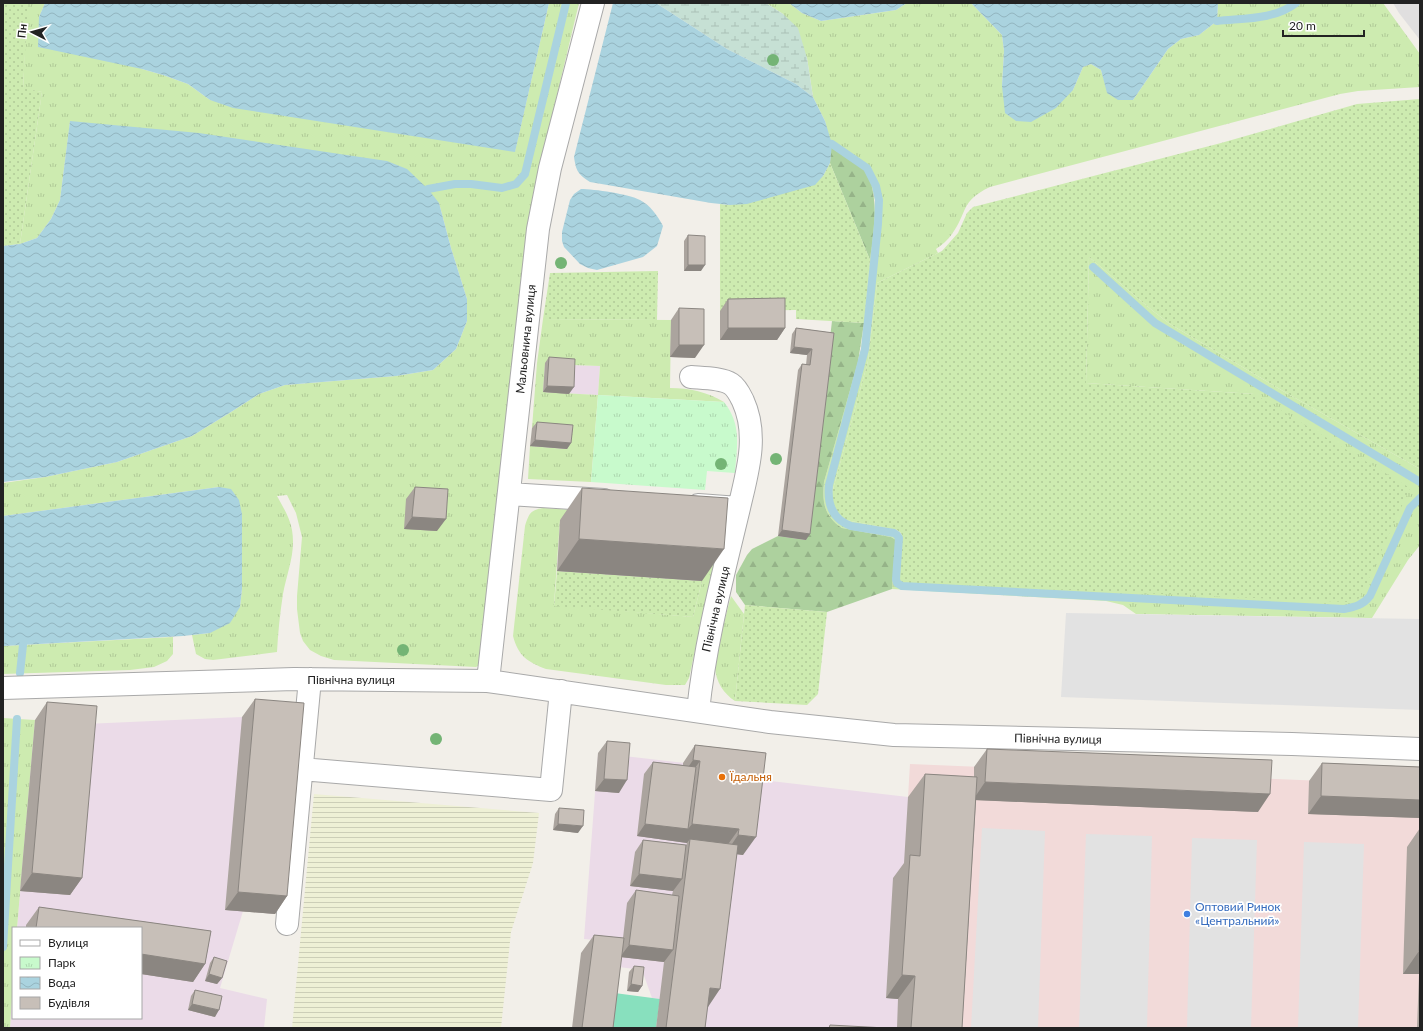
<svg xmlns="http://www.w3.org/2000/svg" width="1423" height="1031" font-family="Lato,sans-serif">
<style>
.residential{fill:#e0dfdf}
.commercial{fill:#f2dad9}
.industrial{fill:#ebdbe8}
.farmland{fill:url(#farmland-rules)}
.grass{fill:url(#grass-tufts);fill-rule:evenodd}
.forest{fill:url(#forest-firs)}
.wetland{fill:url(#wetland-marsh)}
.park{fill:url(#park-tufts)}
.garden{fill:url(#garden-dots)}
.pitch{fill:#88e0be}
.parking{fill:#e2e2e2}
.water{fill:url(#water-waves)}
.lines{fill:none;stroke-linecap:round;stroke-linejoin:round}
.stream{stroke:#aad3df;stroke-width:8}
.minor-casing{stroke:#a9a9a9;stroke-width:24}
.minor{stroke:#fff;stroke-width:22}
.tree{fill:#74b475}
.wall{fill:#aba49e}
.shaded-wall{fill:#8b8681}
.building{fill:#c7bfb8;stroke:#8b8681}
.food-dot{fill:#e8710a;stroke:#fff;stroke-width:1.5}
.shop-dot{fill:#3f7fe0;stroke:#fff;stroke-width:1.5}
.labels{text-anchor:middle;stroke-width:3.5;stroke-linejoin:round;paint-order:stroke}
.street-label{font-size:12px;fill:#222;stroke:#fff}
.food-label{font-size:12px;fill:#c56008;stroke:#fff;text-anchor:start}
.shop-label{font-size:12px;fill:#366cbe;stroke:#fff;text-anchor:start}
</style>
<defs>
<pattern id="farmland-rules" width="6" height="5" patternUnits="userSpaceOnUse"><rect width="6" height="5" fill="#eef0d5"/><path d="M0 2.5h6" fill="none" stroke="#ccceb7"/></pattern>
<pattern id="grass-tufts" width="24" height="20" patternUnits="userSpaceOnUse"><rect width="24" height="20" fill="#cdebb0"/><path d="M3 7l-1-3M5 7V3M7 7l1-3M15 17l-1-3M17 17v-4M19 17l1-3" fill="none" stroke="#b0c997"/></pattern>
<pattern id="forest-firs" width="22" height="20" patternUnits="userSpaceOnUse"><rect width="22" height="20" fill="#add19e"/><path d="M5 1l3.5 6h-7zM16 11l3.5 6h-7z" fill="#95b388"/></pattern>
<pattern id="wetland-marsh" width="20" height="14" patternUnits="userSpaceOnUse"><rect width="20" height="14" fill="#c6e0d4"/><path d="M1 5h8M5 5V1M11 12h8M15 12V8" fill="none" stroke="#aac0b6"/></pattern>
<pattern id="park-tufts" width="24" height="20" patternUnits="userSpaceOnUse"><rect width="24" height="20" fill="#c8facc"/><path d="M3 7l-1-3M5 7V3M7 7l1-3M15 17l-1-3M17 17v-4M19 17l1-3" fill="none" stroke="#acd6af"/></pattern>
<pattern id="garden-dots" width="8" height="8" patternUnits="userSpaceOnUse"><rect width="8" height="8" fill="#cdebb0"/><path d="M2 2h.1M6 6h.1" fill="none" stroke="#b0c997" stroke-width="1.8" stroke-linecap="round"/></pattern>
<pattern id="water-waves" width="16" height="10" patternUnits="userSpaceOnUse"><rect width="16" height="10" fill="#aad3df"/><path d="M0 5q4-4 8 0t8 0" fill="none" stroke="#92b5bf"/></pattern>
</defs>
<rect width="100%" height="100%" fill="#f2efe9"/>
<!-- residential -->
<path class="residential" d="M1393 3H1420V40L1399 13Z"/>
<!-- commercial -->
<path class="commercial" d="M910 764 1420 785V1028H947L908 797Z"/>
<!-- industrial -->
<path class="industrial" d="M571 365 600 366 598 395 543 392Z
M242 717 292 721 275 914 243 911 220 988 267 999 264 1028H10L13 982V1018H141V928H17L35 720 85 724Z
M598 753 754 771 753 779 908 797 961 800 947 1028H656L660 999 652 998 642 970 619 967 615 942 584 939Z"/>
<!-- farmland -->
<path class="farmland" d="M314 794 539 813 533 863 511 932 501 1028H292Z"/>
<!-- grass -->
<path class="grass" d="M27 3H45L39 17 142 69 163 75 188 84 210 100 515 151 549 3H579L540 166 481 664 476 667 334 660 321 656 310 650 303 641 300 633 297 609V596L302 537 296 513 287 495 277 496C283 507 290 518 292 530 296 553 287 572 283 594 280 613 278 633 277 652L213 660 205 659 196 654 192 635 210 633 240 607 242 589V514L219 487 3 516V483L45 477 117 462 192 436 231 412 259 394 285 385 396 376 433 370 456 349 467 321V299L451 248 439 203 70 122 60 200 51 219 37 238 20 244 42 92 23 89Z
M766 3H789L802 13 821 21 896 10 907 3H971L1002 35 1004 51 1002 86 1073 90 1083 67 1091 64 1101 70 1108 93 1133 100 1168 49 1181 39 1199 35 1217 21 1218 3H1383L1420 54V87L1358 91 1340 94 990 187C960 201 968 212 952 234 948 240 942 245 936 249L938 253 877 283 868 361 832 493 846 520 897 530 902 536 1254 394 1086 383 1089 257 1153 311 1170 324 1283 391 1420 469V545L1408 560 1372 618 1136 614 1123 605 1106 601 892 589 896 540 891 537 842 528C824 516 822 502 824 482L861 350 870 260 875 200 872 187 857 163 831 146 825 121 813 97 807 58 783 14Z
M543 319 671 320 670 388C690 388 707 392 724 402L598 395 591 482 528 479 530 446 566 449 532 428 537 363ZM545 364 600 366 598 395 543 392Z
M543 508 589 511 560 520 554 605 693 617 702 581 706 530 715 559 689 678 685 685H666L546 669C528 662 518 656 513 636L525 526C529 514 530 510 543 508Z
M731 596 744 614 735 701C724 694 716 682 715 668 714 659 718 650 720 641 723 626 727 611 731 596Z
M173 637V654L167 661 154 667 130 670 3 674V646Z
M3 718 35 720 17 928H13V982L10 1028H3Z"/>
<!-- forest -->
<path class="forest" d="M831 146C842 153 855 160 864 170 881 191 873 234 870 260L830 163Z
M832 321 864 323 858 362 824 482C822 502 824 516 842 528L891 537 896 540 892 589 827 612 745 605 736 592V575L747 555 752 549 778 536 806 540Z"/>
<!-- wetland -->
<path class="wetland" d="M656 3H766L783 14 798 28 807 58 813 97 796 84 727 49Z"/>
<!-- park -->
<path class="park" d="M598 395 724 402C742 425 737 446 735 473L707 471 705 490 591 482Z"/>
<!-- garden -->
<path class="garden" d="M3 3H28L23 88 42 92 20 244 3 246Z
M1420 99V469L1283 391 1170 324 1153 311 1089 257 1086 383 1254 394 1410 488 1360 598 1349 602 904 583 901 582 899 579 902 536 901 533 897 530 846 520C836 513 833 505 832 493L868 361 877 283 942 251 958 233 967 213 973 207 1221 143 1357 104Z
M830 163 870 260 864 323 796 319V310L720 311V204L730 205 823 176Z
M658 271 657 320 543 319 550 273Z
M557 571 702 581 693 617 554 606Z
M745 605 827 612 818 694 807 705 735 701Z"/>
<!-- pitch -->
<path class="pitch" d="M607 992 660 999 656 1028H602Z"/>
<!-- parking -->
<path class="parking" d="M1066 613 1420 619V710L1061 697Z
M982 828 1045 831 1038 1028H971Z
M1086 834 1152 836 1147 1028H1079Z
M1192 838 1257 840 1251 1028H1187Z
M1304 842 1364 844 1358 1028H1298Z"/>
<!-- water -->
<path class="water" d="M45 3H549L515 152 233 108 210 100 188 84 163 75 142 69 38 47 39 17Z
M613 3H656L727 49 796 84 813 97 825 121 832 144 830 163 823 176 815 185 747 204 730 205 711 203 590 182C578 174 576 171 574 157Z
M789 3H907L896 10 821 21 802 13Z
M971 3H1218L1217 21 1199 35 1181 39 1168 49 1133 100H1118L1107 93 1101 70 1091 64 1083 67 1073 90 1056 108 1031 122 1016 121 1005 113 1002 86 1004 51 1002 35Z
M70 121 199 133 387 161 407 169 428 189 439 203 451 248 467 299V321L456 349 433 370 396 376 285 385 259 394 231 412 192 436 117 462 45 477 3 482V246L20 244 37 238 51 219 60 200Z
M581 189C594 189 629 194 640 200 650 205 658 216 663 226L657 246 643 257 597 270 588 268 580 264 564 247 562 241V232L570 200 574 194Z
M219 487 231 489 239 500 242 514V589L240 607 230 623 210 633 183 636 3 646V516Z"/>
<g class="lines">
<!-- stream -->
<path class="stream" d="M1217 21C1244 18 1274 20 1296 3
M832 144 867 168 876 186 879 200 878 224 865 349 829 485C827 504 832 519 851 526L894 533 897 535 899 538 896 579 897 583 902 586 1344 609C1355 607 1363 605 1370 596L1410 508 1420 498
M428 189 455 184H471L502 188 516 184 525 174 566 3
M1093 267 1155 323 1420 482
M20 673 23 645
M3 947 17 719"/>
<!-- minor casing -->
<g class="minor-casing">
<path id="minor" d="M691 377C702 378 722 378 731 384 737 388 740 395 743 401 759 436 747 473 739 508
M509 494 604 500
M488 681 538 229 550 168 593 3
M3 688 294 679 488 681 770 722 894 735 1292 744 1420 749
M698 711C705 643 723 575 739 508L698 505
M301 769 551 790 561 691
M287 924 310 679"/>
</g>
<!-- minor -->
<use href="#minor" class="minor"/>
</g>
<!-- trees -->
<g class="tree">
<circle cx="773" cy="60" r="6"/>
<circle cx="561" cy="263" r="6"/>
<circle cx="776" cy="459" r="6"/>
<circle cx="721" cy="464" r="6"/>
<circle cx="403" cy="650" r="6"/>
<circle cx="436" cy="739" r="6"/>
</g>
<!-- wall -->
<path class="wall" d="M688 235 701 271H684V241Z
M728 299 785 328 777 340H720V311Z
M679 308 695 358 670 357 671 320Z
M796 328 834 333 806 540 778 536 798 370 802 364 806 365 807 355 790 353 792 334Z
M549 357 569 394 543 392 545 363Z
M537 422 571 443 567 449 530 446 532 428Z
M415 487 437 531 404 529 406 499Z
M582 488 702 581 557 571 560 520Z
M255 699 287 896 275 914 225 910 242 717Z
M47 702 82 878 70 895 20 891 35 720Z
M607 741 619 793 595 791 598 753Z
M695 745 766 753 743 855 737 854 708 1007H707L705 1028H656L664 962 621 957 613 1028H572L581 953 594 935 623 938 627 903 636 890 672 895 673 891 630 886 635 852 643 840 686 845 687 843 637 836 644 774 653 762 683 765V763Z
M987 749 1258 812 976 800 962 1028H897L898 999 886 998 893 878 904 863 908 797 925 774 974 777V767Z
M1322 763 1420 767V818L1308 814 1309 781Z
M559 808 578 833 553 830 555 814Z
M1420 828V1028H1417L1419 974H1403L1407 847Z
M39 907 211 931 205 964 193 982 141 974V928H26V925Z
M214 957 222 978 217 984 205 981 210 963Z
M634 966 642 986 638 992 627 991 629 972Z
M195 990 215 1017 188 1010 191 996Z"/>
<!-- shaded-wall -->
<path class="shaded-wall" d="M688 265H705L701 271H684Z
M728 328H785L777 340H720Z
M679 345H704L695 358 670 357Z
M794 347 812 349 807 355 790 353Z
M547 386 574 387 569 394 543 392Z
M535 440 571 443 567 449 530 446Z
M412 517 446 519 437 531 404 529Z
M782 530 810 534 806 540 778 536Z
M579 539 724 549 702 581 557 571Z
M693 760 700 761 687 779 681 778Z
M604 779 627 780 619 793 595 791Z
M985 782 1270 794 1258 812 973 800Z
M1321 796 1420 800V818L1308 814Z
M558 824 583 826 578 833 553 830Z
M645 824 688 829 692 824 739 829 726 847 690 839 687 843 637 836Z
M738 835 756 837 743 855 726 853Z
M32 873 82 878 70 895 20 891Z
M639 874 682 879 673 891 630 886Z
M238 892 287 896 275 914 225 910Z
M629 945 673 950 664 962 620 957Z
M1419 951H1420V973L1419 974H1403Z
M141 954 205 964 193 982 141 974Z
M209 974 222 978 217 984 205 981Z
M902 975 915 976 898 999 886 998Z
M631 984 642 986 638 992 627 991Z
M710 988 720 989 708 1007 697 1006Z
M192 1004 219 1010 215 1017 188 1010Z"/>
<!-- building -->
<path class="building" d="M688 235 705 236V265H688Z
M785 298V328H728V299Z
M679 308 704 309V345H679Z
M796 328 834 333 810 534 782 530 802 364 810 365 812 349 794 347Z
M549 357 575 359 574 387 547 386Z
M537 422 573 425 571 443 535 440Z
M415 487 448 489 446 519 412 517Z
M582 488 728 498 724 549 579 539Z
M255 699 304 703 287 896 238 892Z
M47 702 97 706 82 878 32 873Z
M607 741 630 743 627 780 604 779Z
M695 745 766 753 756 837 738 835 739 829 692 824 700 761 693 760Z
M987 749 1272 760 1270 794 985 782Z
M653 762 696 767 688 829 645 824Z
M1322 763 1420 767V800L1321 796Z
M925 774 977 777 962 1028H911L915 976 902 975 910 855 920 856Z
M559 808 584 810 583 826 558 824Z
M690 839 738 845 720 989 710 988 705 1028H666Z
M643 840 686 845 682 879 639 874Z
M636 890 679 896 673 950 629 945Z
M39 907 211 931 205 964 141 954V928H36Z
M1420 926V951H1419Z
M594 935 624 938 613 1028H582Z
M214 957 227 961 222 978 209 974Z
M634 966 644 967 642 986 631 984Z
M195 990 222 996 219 1010 192 1004Z
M830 1025 886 1028H829Z"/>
<!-- markers -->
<circle class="food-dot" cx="722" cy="777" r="4"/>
<circle class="shop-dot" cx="1187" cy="914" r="4"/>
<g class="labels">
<!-- street labels -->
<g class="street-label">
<text transform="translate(526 339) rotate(-84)" y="4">Мальовнича вулиця</text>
<text transform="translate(716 609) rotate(-77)" y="4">Північна вулиця</text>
<text x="351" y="684">Північна вулиця</text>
<text transform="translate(1058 739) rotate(1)" y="4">Північна вулиця</text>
</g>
<!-- food labels -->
<g class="food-label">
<text x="730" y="781">Їдальня</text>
</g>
<!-- shop labels -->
<g class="shop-label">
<text x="1195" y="911">Оптовий Ринок<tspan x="1195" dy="14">«Центральний»</tspan></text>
</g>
</g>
<!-- border -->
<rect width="1423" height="1031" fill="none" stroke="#222222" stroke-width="8"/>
<!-- legend -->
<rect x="12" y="927" width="130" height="92" fill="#ffffff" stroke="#a7a7a7"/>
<rect x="20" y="940" width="20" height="6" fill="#ffffff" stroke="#a7a7a7"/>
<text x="48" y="947" font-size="12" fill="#222222">Вулиця</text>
<rect x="20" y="957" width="20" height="12" fill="url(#park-tufts)" stroke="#a7a7a7"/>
<text x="48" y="967" font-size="12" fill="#222222">Парк</text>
<rect x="20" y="977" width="20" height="12" fill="url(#water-waves)" stroke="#a7a7a7"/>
<text x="48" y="987" font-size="12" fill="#222222">Вода</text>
<rect x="20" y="997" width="20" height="12" fill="#c7bfb8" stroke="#a7a7a7"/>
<text x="48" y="1007" font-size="12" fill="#222222">Будівля</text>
<!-- north arrow -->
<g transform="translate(32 32) rotate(276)" stroke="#ffffff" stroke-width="3" paint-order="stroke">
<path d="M0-3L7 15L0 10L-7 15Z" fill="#222222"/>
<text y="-6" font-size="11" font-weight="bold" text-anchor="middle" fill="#222222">Пн</text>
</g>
<!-- scale -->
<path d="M1283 30v6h81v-6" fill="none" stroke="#222222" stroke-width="2"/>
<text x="1289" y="30" font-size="12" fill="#222222" stroke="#ffffff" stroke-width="3" paint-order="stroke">20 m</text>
</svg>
